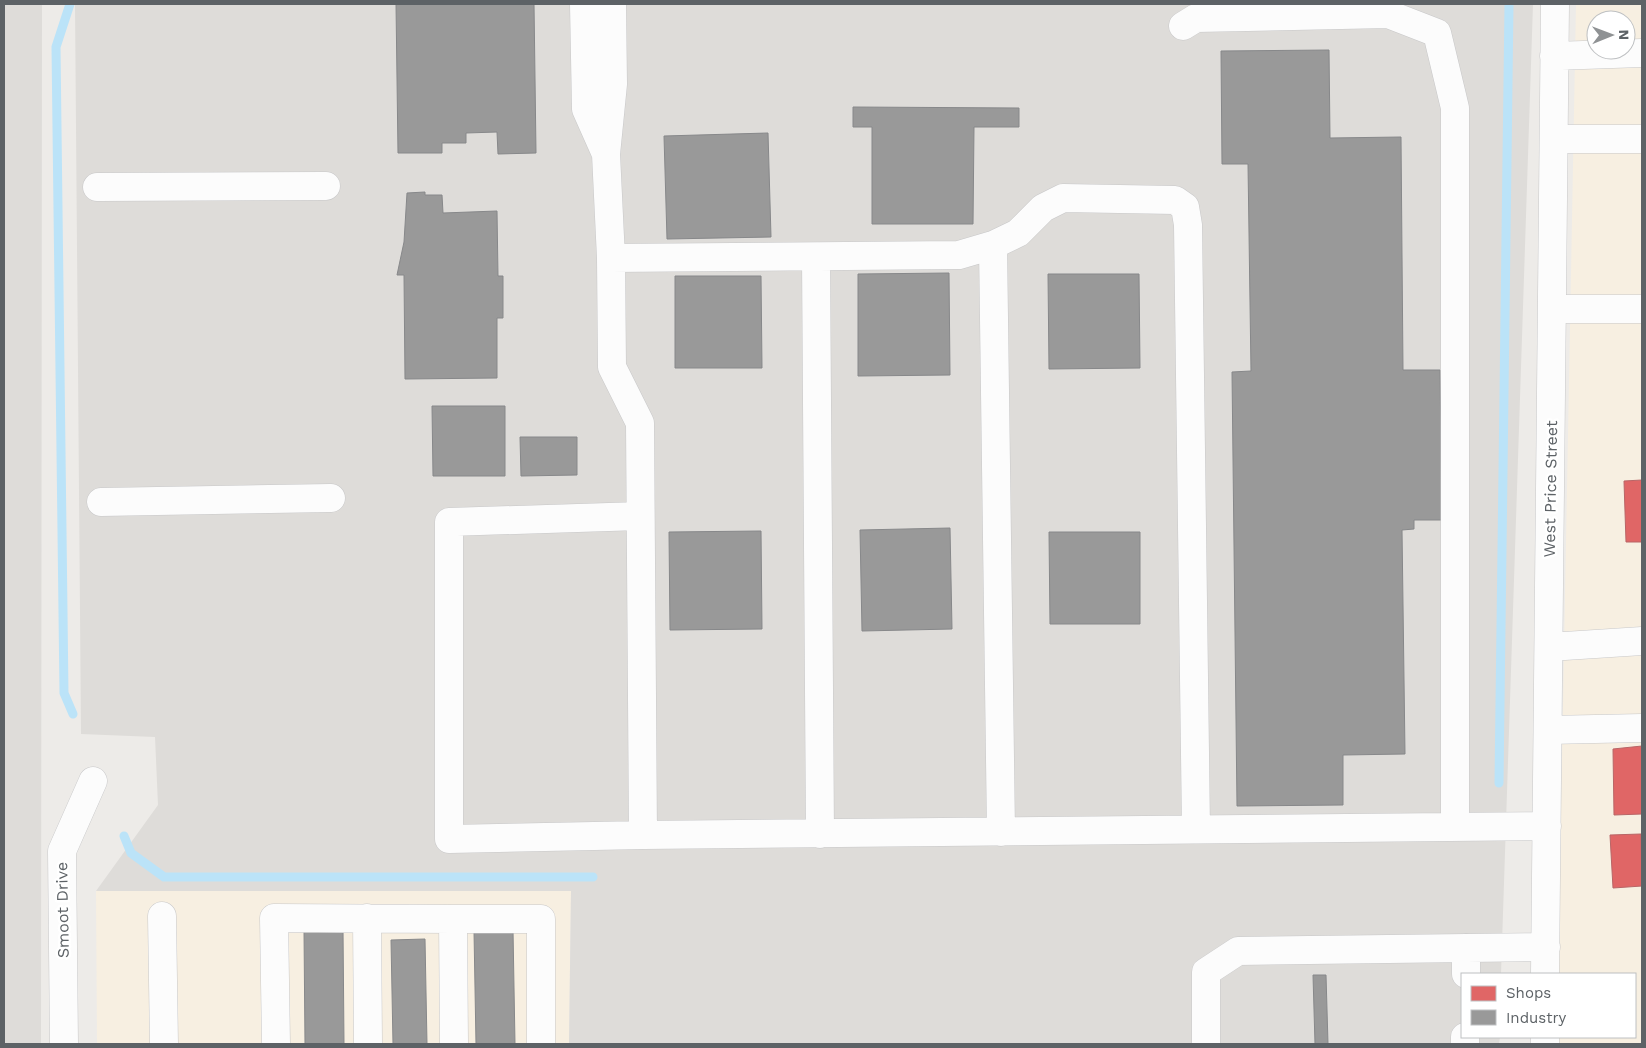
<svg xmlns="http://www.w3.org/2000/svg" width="1646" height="1048" font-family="'Work Sans',sans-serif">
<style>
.commercial{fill:#f7efe1;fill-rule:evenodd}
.industrial{fill:#dedcd9}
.shops{fill:#e06666;stroke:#b96566}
.industry{fill:#999;stroke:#87888a}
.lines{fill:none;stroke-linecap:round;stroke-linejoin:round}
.stream{stroke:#bbe3f8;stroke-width:9}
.minor-casing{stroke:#c8c8c9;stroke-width:29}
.minor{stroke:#fcfcfc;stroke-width:28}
.labels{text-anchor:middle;stroke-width:5;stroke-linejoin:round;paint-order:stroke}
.street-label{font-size:16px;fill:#5d6266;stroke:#fff}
</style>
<rect width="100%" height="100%" fill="#edebe8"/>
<!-- commercial -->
<path class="commercial" d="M1576 4H1642V1044H1558V1037H1635V974H1558ZM1596 20H1626V50H1596Z
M96 891H571L569 1044H97Z"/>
<!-- industrial -->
<path class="industrial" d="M4 4H42L41 1044H4Z
M75 4H1533L1501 974H1462V1037H1500L1499 1044H569L571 891H96L158 805 155 737 81 734Z"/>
<!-- shops -->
<path class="shops" d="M1642 480V542H1626L1624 481Z
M1642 746V814L1614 815 1613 749Z
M1641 834 1642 886 1613 888 1610 835Z"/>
<!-- industry -->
<path class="industry" d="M396 4H534L536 153 498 154 497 132 466 133V143H442V153H398Z
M1329 50 1330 138 1401 137 1403 370H1440L1442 520H1414V529L1402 530 1405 754 1343 755V805L1237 806 1232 372 1251 371 1248 164H1222L1221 51Z
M853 107 1019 108V127H974L973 224H872V127H853Z
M768 133 771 237 667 239 664 136Z
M425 192V195H442L443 213 497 211 498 276H503V318H497V378L405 379 404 275H397L404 242 407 193Z
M949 273 950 375 858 376V274Z
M1048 274H1139L1140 368 1049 369Z
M675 276H761L762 368H675Z
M432 406H505V476H433Z
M520 437H577V475L521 476Z
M950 528 952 629 862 631 860 530Z
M761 531 762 629 670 630 669 532Z
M1049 532H1140V624H1050Z
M343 929 344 1044H305L304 930Z
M513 930 515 1044H476L474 931Z
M425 939 427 1044H393L391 940Z
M1313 975H1326L1328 1044H1315Z"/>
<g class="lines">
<!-- stream -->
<path class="stream" d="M70 4 56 47 64 693 73 714
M1499 783 1509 4
M124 836 131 853 164 877H593"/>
<!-- minor casing -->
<g class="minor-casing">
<path id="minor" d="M584 4 586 109 606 154 613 84 612 4
M1183 26 1196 18 1388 14 1437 33 1455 108V827
M1554 56 1642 53
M1554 139H1642
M606 154 611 258
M97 187 326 186
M993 245 1001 832
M816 257 820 834
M1552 309H1642
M101 502 331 498
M640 516 449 522V839L643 835 640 423 612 367 611 258 959 255 993 245 1018 233 1043 208 1063 198 1175 200 1185 207 1188 225 1196 829
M1549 647 1642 641
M1548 730 1642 728
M643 835 1547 826
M162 916 164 1044
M367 918 368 1044
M453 919H541V1044
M1466 974V948
M1545 974 1555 4
M64 1044 62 851 93 781
M276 1044 274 918 453 919 454 1044
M1206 1044V972L1238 951 1546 947
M1465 1044V1037
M1545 1044V1037"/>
</g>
<!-- minor -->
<use href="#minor" class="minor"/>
</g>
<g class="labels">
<!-- street labels -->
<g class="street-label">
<text transform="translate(1550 489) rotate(-89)" y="6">West Price Street</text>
<text transform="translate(62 910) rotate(-91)" y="6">Smoot Drive</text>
</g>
</g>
<!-- border -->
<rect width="1646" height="1048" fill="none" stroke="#5d6266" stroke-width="10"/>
<!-- legend -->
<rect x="1461" y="973" width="175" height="65" fill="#ffffff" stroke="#bec0c2"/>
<rect x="1471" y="986" width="25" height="15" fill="#e06666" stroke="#bec0c2"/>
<text x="1506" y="998" font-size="15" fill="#5d6266">Shops</text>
<rect x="1471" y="1010" width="25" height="15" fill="#999999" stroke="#bec0c2"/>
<text x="1506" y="1023" font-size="15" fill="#5d6266">Industry</text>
<!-- north arrow -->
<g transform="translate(1611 35) rotate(89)"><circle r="24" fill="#ffffff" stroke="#bec0c2"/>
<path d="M0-4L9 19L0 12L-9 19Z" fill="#8f9294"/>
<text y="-8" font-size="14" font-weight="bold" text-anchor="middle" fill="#5d6266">N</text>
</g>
</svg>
